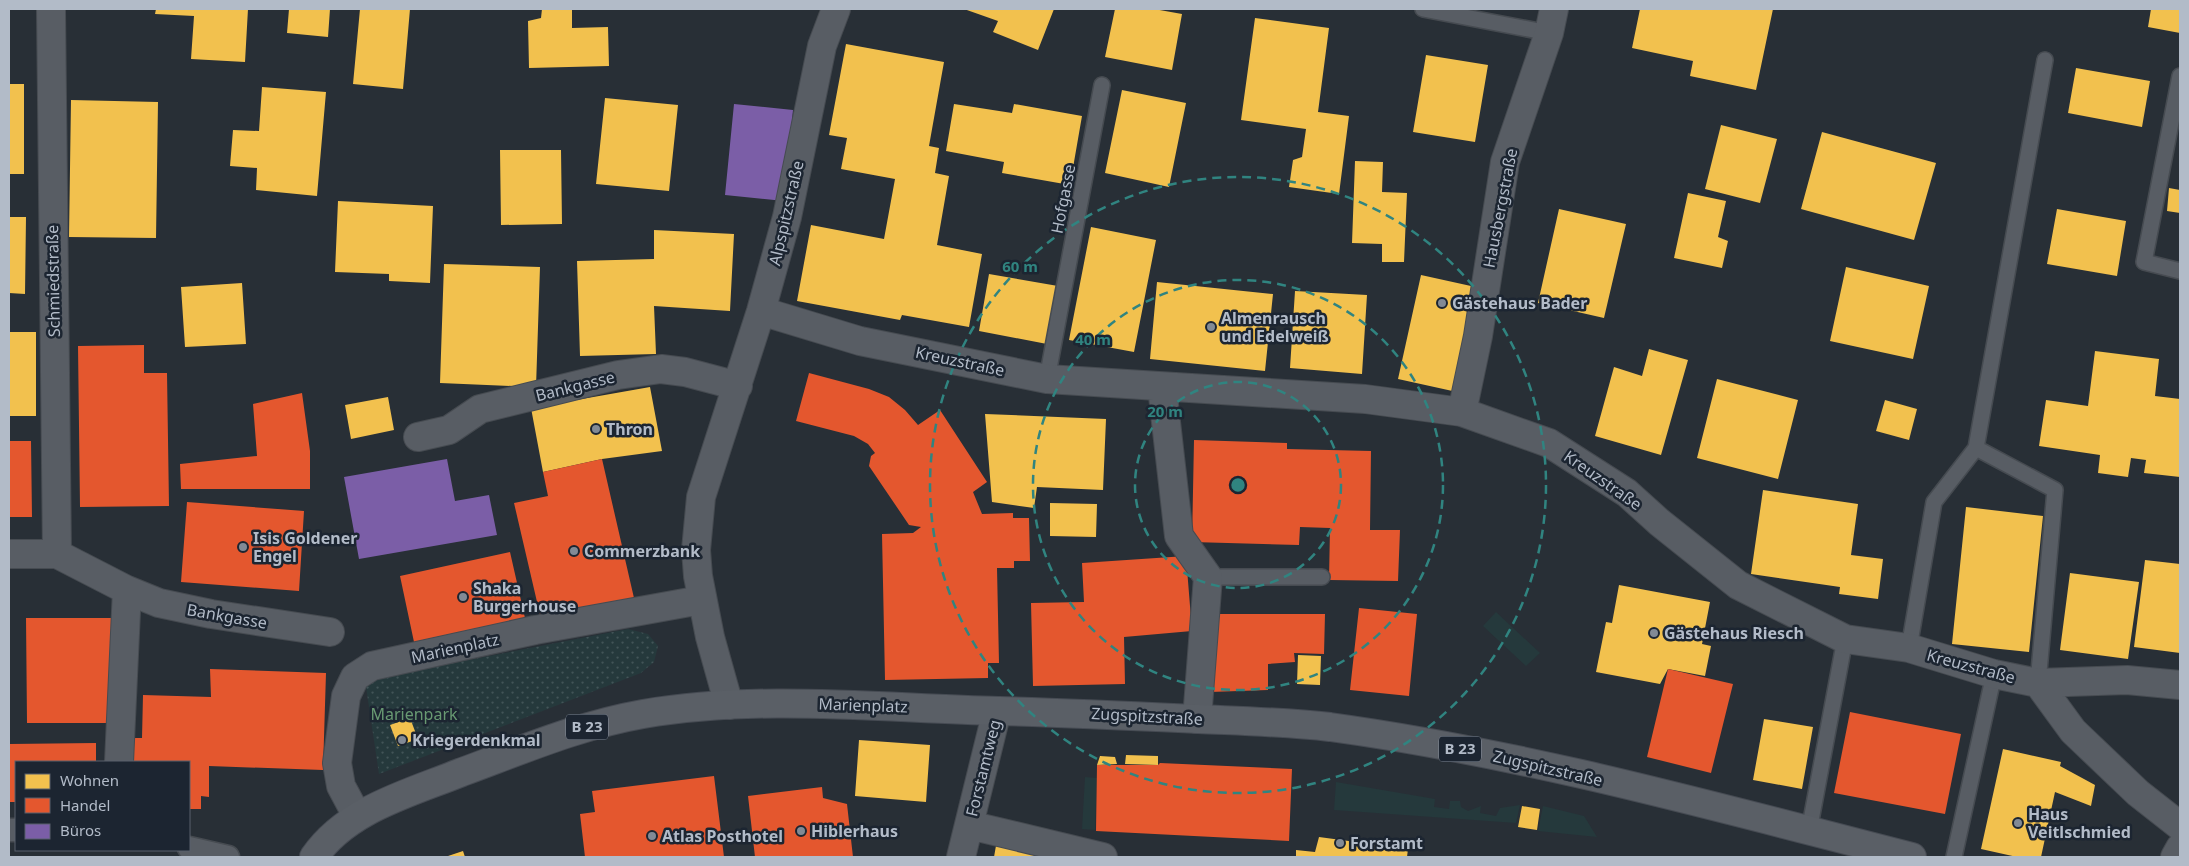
<svg xmlns="http://www.w3.org/2000/svg" width="2189" height="866" font-family="'Noto Sans',sans-serif">
<style>
.green{fill:#25393c}
.park{fill:url(#park-dots)}
.homes{fill:#f2c14e}
.shops{fill:#e4572e}
.offices{fill:#7b5ea7}
.lines{fill:none;stroke-linecap:round;stroke-linejoin:round}
.service-casing{stroke:#464b51;stroke-width:18}
.pedestrian-casing{stroke:#464b51;stroke-width:25}
.minor-casing{stroke:#464b51;stroke-width:30}
.primary-casing{stroke:#464b53;stroke-width:30}
.service{stroke:#585d64;stroke-width:15}
.pedestrian{stroke:#585d64;stroke-width:22}
.minor{stroke:#585d64;stroke-width:28}
.primary{stroke:#5a5f66;stroke-width:28}
.ring{fill:none;stroke:#308480;stroke-width:2.5;stroke-dasharray:9 6}
.poi-dot{fill:#828a95;stroke:#1c2531;stroke-width:2}
.labels{text-anchor:middle;stroke-width:5;stroke-linejoin:round;paint-order:stroke}
.shield{fill:#1c2531;stroke:#858e9b;stroke-width:1}
.shield-label{font-size:15px;font-weight:bold;fill:#b2bbc8}
.street-label{font-size:16px;fill:#b2bbc8;stroke:#1c2531}
.poi-label{font-size:16px;font-weight:bold;fill:#b2bbc8;stroke:#1c2531;text-anchor:start}
.park-label{font-size:16px;fill:#689972;stroke:#1c2531}
.centre{fill:#308480;stroke:#1c2531;stroke-width:2.5}
.ring-label{font-size:15px;text-anchor:middle;font-weight:bold;fill:#308480;stroke:#1c2531;stroke-width:5;stroke-linejoin:round;paint-order:stroke}
</style>
<defs>
<pattern id="park-dots" width="8" height="8" patternUnits="userSpaceOnUse" patternTransform="scale(1.25)"><rect width="8" height="8" fill="#25393c"/><path d="M2 2h.1M6 6h.1" fill="none" stroke="#425457" stroke-width="1.8" stroke-linecap="round"/></pattern>
</defs>
<rect width="100%" height="100%" fill="#282f36"/>
<!-- green -->
<path class="green" d="M1496 612 1540 653 1526 666 1483 626Z
M1085 777 1097 778 1095 830 1082 829Z
M1336 782 1435 799 1434 807 1449 809 1450 801H1460L1461 807 1468 811 1481 806 1480 813 1496 816 1500 808 1520 805 1516 823 1334 810Z
M1543 806 1584 816 1597 837 1538 831Z"/>
<!-- park -->
<path class="park" d="M628 629 648 634 658 646 654 662 641 673 379 774 365 680Z"/>
<!-- homes -->
<path class="homes" d="M156 9H248L245 62 191 59 194 16 155 14Z
M289 9H330L328 37 287 33Z
M360 9H410L403 89 353 84Z
M542 9H572V28L608 27 609 66 529 68 528 21 541 18Z
M964 9H1054L1038 50 993 32 998 21Z
M1115 9H1154L1182 14 1172 70 1105 57Z
M1640 9H1773L1756 90 1690 76 1693 61 1632 48Z
M2151 9H2180V33L2148 27Z
M1255 18 1329 28 1318 112 1349 116 1339 194 1289 187 1293 160 1302 157 1306 129 1241 120Z
M846 44 944 62 929 146 939 148 935 173 949 176 937 245 982 254 969 327 902 315 900 320 797 301 811 225 884 239 895 179 841 169 847 138 829 135Z
M1426 55 1488 65 1475 142 1413 132Z
M2076 68 2150 81 2142 127 2068 113Z
M9 84H24V174H9Z
M262 87 326 92 317 196 256 190 257 168 230 166 233 130 259 131Z
M1122 90 1186 103 1169 187 1105 173Z
M605 98 678 105 669 191 596 184Z
M71 100 158 102 156 238 69 237Z
M954 104 1012 113 1014 104 1082 116 1070 185 1002 173 1004 162 946 151Z
M1721 125 1777 139 1760 203 1705 189Z
M1822 132 1936 163 1914 240 1801 209Z
M500 150H561L562 224 501 225Z
M1355 161 1383 162 1382 192 1407 193 1404 262H1382V244L1352 243Z
M2169 188 2180 190V213L2167 211Z
M1688 193 1726 201 1718 237 1728 241 1722 268 1674 258Z
M338 201 433 206 430 283 389 281V274L335 272Z
M1559 209 1626 224 1604 318 1538 303Z
M2057 209 2126 221 2117 276 2047 264Z
M9 217H26L25 294 9 293Z
M1091 227 1156 240 1134 352 1069 340Z
M654 230 734 234 730 311 654 306 656 354 580 356 577 261 654 259Z
M444 264 540 267 536 387 440 383Z
M1846 267 1929 286 1913 359 1830 341Z
M989 274 1058 286 1047 344 979 331Z
M1421 275 1480 288 1457 392 1398 379Z
M1157 282 1273 294 1265 371 1150 359Z
M242 283 246 344 185 347 181 287Z
M1295 291 1367 295 1362 374 1290 368Z
M9 332H36V416H9Z
M1649 349 1688 360 1661 455 1595 436 1614 367 1642 376Z
M2095 351 2159 359 2155 396 2180 399V477L2144 473 2146 460 2131 458 2128 477 2098 473 2100 455 2039 446 2046 400 2088 406Z
M1717 379 1798 400 1778 479 1697 458Z
M650 387 662 451 602 459 543 472 531 408Z
M388 397 394 430 351 439 345 405Z
M1885 400 1917 409 1909 440 1876 431Z
M985 414 1106 419 1103 490 1037 487 1034 508 992 502Z
M1763 490 1858 504 1851 555 1883 559 1878 599 1839 594 1840 587 1751 574Z
M1050 503 1097 504 1096 537 1050 536Z
M1966 507 2043 516 2029 652 1952 644Z
M2145 560 2180 564V653L2134 647Z
M2070 573 2139 582 2128 659 2060 650Z
M1619 585 1710 602 1702 644 1711 646 1705 676 1668 669 1660 684 1596 672 1606 622 1612 623Z
M1298 655 1321 656 1320 685 1297 684Z
M410 718 418 739 398 746 390 725Z
M1764 719 1813 727 1802 789 1753 780Z
M859 740 930 745 926 802 855 796Z
M2003 749 2061 762 2060 766 2095 785 2091 806 2055 792 2041 857H2017L1981 849Z
M1126 755 1158 756V765L1125 764Z
M1100 756 1115 757 1117 764 1097 765Z
M1522 806 1540 809 1537 830 1518 827Z
M1319 837 1408 849 1407 857H1296V850L1315 852Z
M997 840 1082 857H994Z
M463 851 465 857H445Z"/>
<!-- shops -->
<path class="shops" d="M144 345V373H167L169 506 80 507 78 346Z
M809 373 869 389 889 397 905 410 918 425 940 410 987 482 973 492 982 514 1013 513V518H1029L1030 561H1014V568H997L999 663H988V678L885 680 882 534 913 533 921 527 909 525 869 466 871 456 875 453 868 444 854 436 796 421Z
M302 393 310 451V489H181L180 464 257 456 253 404Z
M1194 440 1287 443V449L1371 451 1370 530H1400L1398 581 1329 580 1330 528 1300 527 1299 545 1192 542Z
M9 441H31L32 517H9Z
M602 459 634 598 541 619 514 503 548 496 543 472Z
M187 502 304 511 299 591 181 582Z
M510 552 525 618 414 642 400 576Z
M1186 556 1192 631 1124 637 1125 684 1033 686 1031 603 1084 602 1082 563Z
M1359 608 1417 614 1409 696 1350 690Z
M1208 614H1325L1324 654 1294 653 1295 662 1268 664V690L1210 692Z
M26 618H113V723H27Z
M210 669 326 673 323 770 209 766V797L201 796V809H189V762H131V738H142L143 695 211 697Z
M1668 669 1733 684 1711 773 1647 757Z
M1850 712 1961 734 1945 814 1834 793Z
M96 743V762H16V802H9V744Z
M1160 763 1292 769 1289 841 1096 831 1097 765H1158Z
M714 776 724 857H585L580 814 595 812 592 791Z
M822 787 823 798 847 804 853 857H755L748 796Z"/>
<!-- offices -->
<path class="offices" d="M734 104 793 110 784 201 725 195Z
M447 459 455 501 489 495 497 535 359 559 344 477Z"/>
<g class="lines">
<!-- service casing -->
<g class="service-casing">
<path id="service" d="M1423 9 1549 33
M2180 76 2144 262 2180 271
M1047 379 1102 85
M1976 448 2055 490 2038 683
M1208 577H1322
M1909 648 1934 502 1976 448 2045 60
M1809 831 1845 639
M1954 857 1994 674"/>
</g>
<!-- pedestrian casing -->
<g class="pedestrian-casing">
<path id="pedestrian" d="M9 830H16
M189 848 228 857"/>
</g>
<!-- minor casing -->
<g class="minor-casing">
<path id="minor" d="M51 9 57 554
M761 311 860 341 1047 379 1365 399 1462 412 1549 443 1627 493 1659 522 1738 585 1845 639 1909 648 1994 674 2038 683 2073 731 2138 793 2180 826
M1162 387 1179 536 1208 577 1197 719
M1462 412 1478 336 1505 162 1549 33 1554 9
M418 437 449 430 480 409 618 375 661 369 685 372 738 386
M9 554H57L127 590 159 603 211 614 330 632
M2038 683 2127 680 2180 685
M729 705 710 637 698 576 696 550 701 497 761 311 787 217 822 46 836 9
M119 762 127 590
M357 816 341 786 337 763 346 696 355 677 372 666 535 630 701 600
M969 825 1103 857
M961 857 997 711
M2175 857 2180 848"/>
</g>
<!-- primary casing -->
<g class="primary-casing">
<path id="primary" d="M314 857C347 809 410 793 462 772 522 750 580 725 643 714 761 694 880 708 999 711 1065 713 1131 716 1198 719 1242 721 1286 722 1330 727 1527 754 1720 808 1912 857"/>
</g>
<!-- service -->
<use href="#service" class="service"/>
<!-- pedestrian -->
<use href="#pedestrian" class="pedestrian"/>
<!-- minor -->
<use href="#minor" class="minor"/>
<!-- primary -->
<use href="#primary" class="primary"/>
</g>
<!-- distance rings -->
<g class="ring">
<circle cx="1238" cy="485" r="103"/>
<circle cx="1238" cy="485" r="205"/>
<circle cx="1238" cy="485" r="308"/>
</g>
<!-- markers -->
<g class="poi-dot">
<circle cx="1442" cy="303" r="5"/>
<circle cx="1211" cy="327" r="5"/>
<circle cx="596" cy="429" r="5"/>
<circle cx="243" cy="547" r="5"/>
<circle cx="574" cy="551" r="5"/>
<circle cx="463" cy="597" r="5"/>
<circle cx="1654" cy="633" r="5"/>
<circle cx="402" cy="740" r="5"/>
<circle cx="2018" cy="823" r="5"/>
<circle cx="801" cy="831" r="5"/>
<circle cx="652" cy="836" r="5"/>
<circle cx="1340" cy="843" r="5"/>
</g>
<g class="labels">
<!-- shield labels -->
<g class="shield">
<rect x="566" y="714.5" width="42" height="25" rx="4"/>
<rect x="1439" y="736.5" width="42" height="25" rx="4"/>
</g>
<g class="shield-label">
<text x="587" y="732">B 23</text>
<text x="1460" y="754">B 23</text>
</g>
<!-- street labels -->
<g class="street-label">
<text transform="translate(1063 199) rotate(-79)" y="6">Hofgasse</text>
<text transform="translate(1500 208) rotate(-79)" y="6">Hausbergstraße</text>
<text transform="translate(786 213) rotate(-77)" y="6">Alpspitzstraße</text>
<text transform="translate(53 281) rotate(-91)" y="6">Schmiedstraße</text>
<text transform="translate(960 361) rotate(12)" y="6">Kreuzstraße</text>
<text transform="translate(575 386) rotate(-14)" y="6">Bankgasse</text>
<text transform="translate(1603 480) rotate(35)" y="6">Kreuzstraße</text>
<text transform="translate(227 616) rotate(10)" y="6">Bankgasse</text>
<text transform="translate(455 648) rotate(-12)" y="6">Marienplatz</text>
<text transform="translate(1971 666) rotate(15)" y="6">Kreuzstraße</text>
<text transform="translate(863 705) rotate(2)" y="6">Marienplatz</text>
<text transform="translate(1147 716) rotate(3)" y="6">Zugspitzstraße</text>
<text transform="translate(983 768) rotate(-76)" y="6">Forstamtweg</text>
<text transform="translate(1548 768) rotate(13)" y="6">Zugspitzstraße</text>
</g>
<!-- poi labels -->
<g class="poi-label">
<text x="1452" y="309">Gästehaus Bader</text>
<text x="1221" y="324">Almenrausch<tspan x="1221" dy="18">und Edelweiß</tspan></text>
<text x="606" y="435">Thron</text>
<text x="253" y="544">Isis Goldener<tspan x="253" dy="18">Engel</tspan></text>
<text x="584" y="557">Commerzbank</text>
<text x="473" y="594">Shaka<tspan x="473" dy="18">Burgerhouse</tspan></text>
<text x="1664" y="639">Gästehaus Riesch</text>
<text x="412" y="746">Kriegerdenkmal</text>
<text x="2028" y="820">Haus<tspan x="2028" dy="18">Veitlschmied</tspan></text>
<text x="811" y="837">Hiblerhaus</text>
<text x="662" y="842">Atlas Posthotel</text>
<text x="1350" y="849">Forstamt</text>
</g>
<!-- park labels -->
<g class="park-label">
<text x="414" y="720">Marienpark</text>
</g>
</g>
<circle cx="1238" cy="485" r="8" class="centre"/>
<g class="ring-label">
<text x="1020" y="272">60 m</text>
<text x="1093" y="345">40 m</text>
<text x="1165" y="417">20 m</text>
</g>
<!-- border -->
<rect width="2189" height="866" fill="none" stroke="#b2bbc8" stroke-width="20"/>
<!-- legend -->
<rect x="15" y="761" width="175" height="90" fill="#1c2531" stroke="#58616d"/>
<rect x="25" y="774" width="25" height="15" fill="#f2c14e" stroke="#58616d"/>
<text x="60" y="786" font-size="15" fill="#b2bbc8">Wohnen</text>
<rect x="25" y="798" width="25" height="15" fill="#e4572e" stroke="#58616d"/>
<text x="60" y="811" font-size="15" fill="#b2bbc8">Handel</text>
<rect x="25" y="824" width="25" height="15" fill="#7b5ea7" stroke="#58616d"/>
<text x="60" y="836" font-size="15" fill="#b2bbc8">Büros</text>
</svg>
